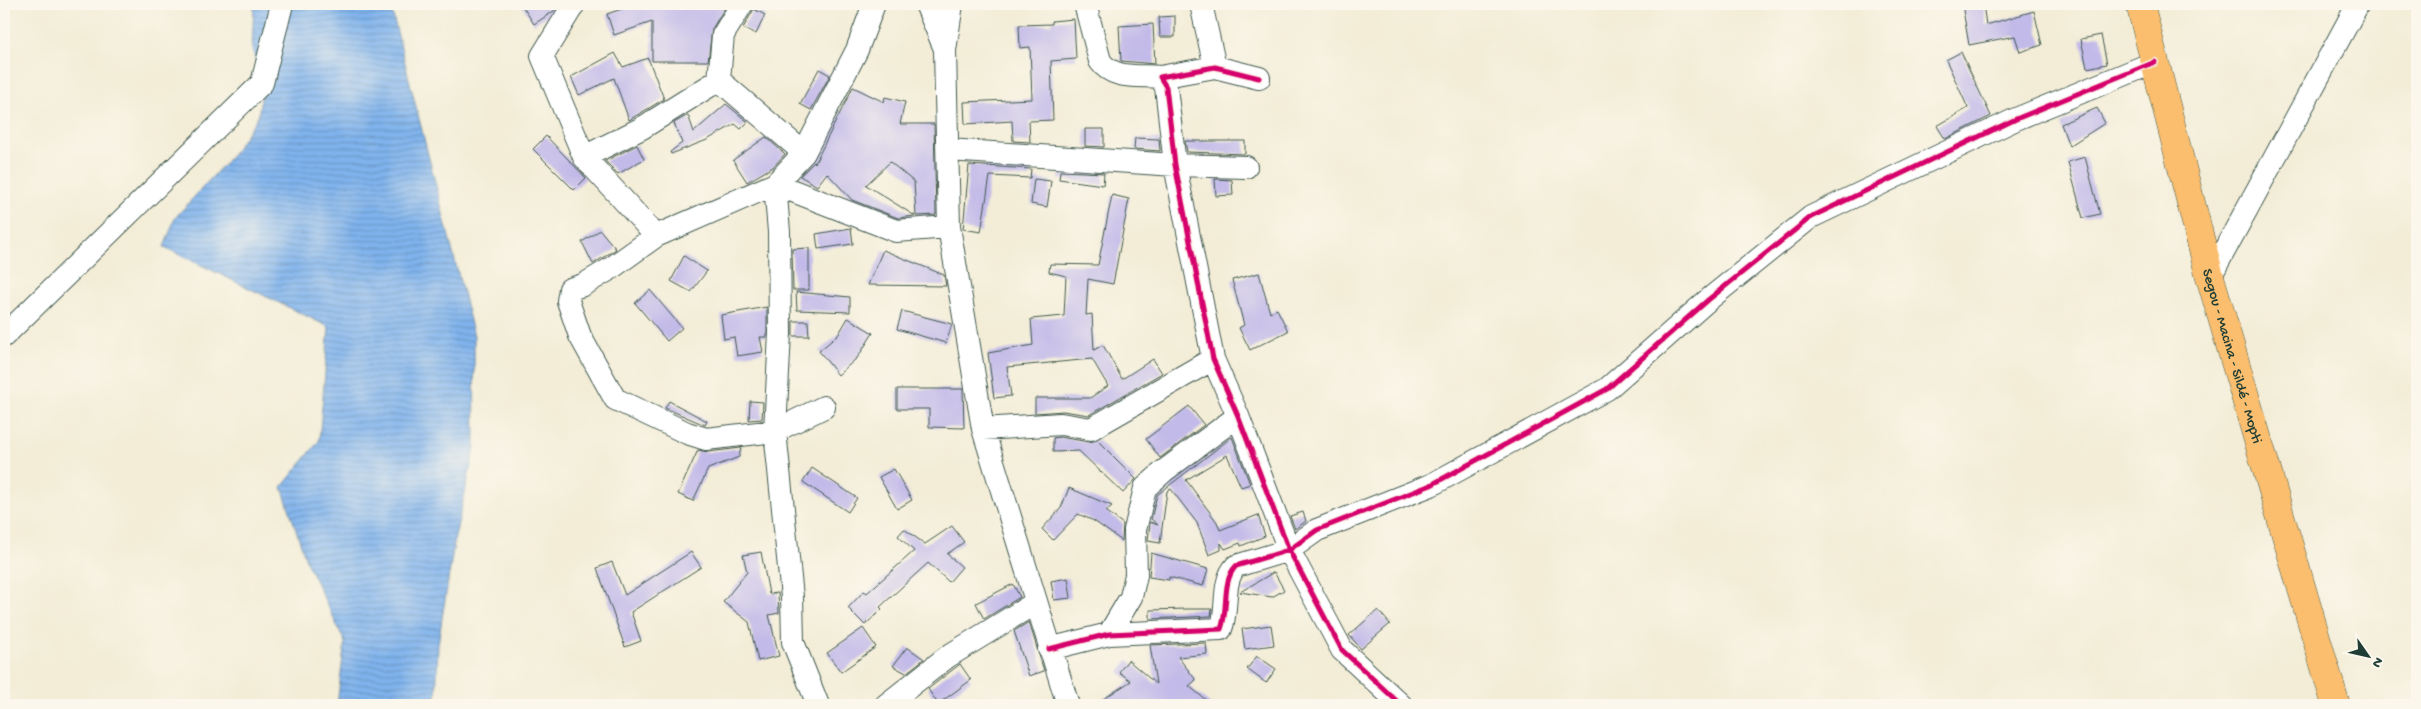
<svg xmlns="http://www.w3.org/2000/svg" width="2421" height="709" font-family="'Gochi Hand',sans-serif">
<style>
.water{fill:url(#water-rules);stroke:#507890}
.building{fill:#c2bae8}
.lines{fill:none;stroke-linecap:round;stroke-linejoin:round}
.minor-casing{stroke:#3f574c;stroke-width:24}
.primary-casing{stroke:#3f574c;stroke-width:29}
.minor{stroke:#fff;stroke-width:22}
.primary{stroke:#fabe6e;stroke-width:28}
.cycleway-casing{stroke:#fbf7ec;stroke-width:8}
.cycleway{stroke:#d6006c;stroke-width:5}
.labels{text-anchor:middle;stroke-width:5;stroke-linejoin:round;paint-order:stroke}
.street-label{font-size:15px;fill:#1f3d34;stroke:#fbf7ec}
</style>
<defs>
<pattern id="water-rules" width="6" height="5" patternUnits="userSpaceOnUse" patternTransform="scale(1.25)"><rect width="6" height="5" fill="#80b3ed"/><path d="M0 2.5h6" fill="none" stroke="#6893c1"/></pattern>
</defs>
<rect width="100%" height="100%" fill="#fbf7ec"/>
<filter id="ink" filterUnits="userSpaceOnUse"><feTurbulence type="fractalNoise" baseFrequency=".02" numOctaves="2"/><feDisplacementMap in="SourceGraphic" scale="10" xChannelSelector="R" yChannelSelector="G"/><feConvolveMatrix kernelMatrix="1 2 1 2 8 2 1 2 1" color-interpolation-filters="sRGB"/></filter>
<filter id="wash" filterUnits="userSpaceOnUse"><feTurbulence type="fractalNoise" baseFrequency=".0096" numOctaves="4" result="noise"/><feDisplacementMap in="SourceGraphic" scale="20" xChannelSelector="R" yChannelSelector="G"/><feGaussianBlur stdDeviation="1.12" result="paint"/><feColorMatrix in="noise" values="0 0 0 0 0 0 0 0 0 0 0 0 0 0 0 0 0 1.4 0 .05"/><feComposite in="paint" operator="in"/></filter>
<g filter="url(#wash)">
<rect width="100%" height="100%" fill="#f3edd7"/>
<!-- water -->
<path class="water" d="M254 4H390L474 336 475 447 455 537 438 644 436 705H337L345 642 307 563 282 487 319 441 329 327 164 247 175 218 233 154 258 116 263 88 252 47Z"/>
<g id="blocks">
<!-- building -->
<path class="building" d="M521 4H559L554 11 534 24Z
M636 4H727L712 29 708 61H652V22L614 35 607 14Z
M1962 4H1983L1986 25 2034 11 2042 45 2020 52 2015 36 1969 45Z
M754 9 765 15 756 34 743 28Z
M1175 16V37H1160L1159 17Z
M1074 19 1076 59 1051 61 1053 120 1029 121 1030 142 1013 141 1012 121 965 124 964 102 1032 99 1030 47 1020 48 1019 25 1052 24V21Z
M1153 24 1155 64 1121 61 1119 26Z
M2101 35 2107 64 2087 68 2081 39Z
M1961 52 1991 116 1945 139 1937 126 1968 108 1946 60Z
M615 53 623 67 648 58 664 99 629 120 614 78 579 95 571 77Z
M819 69 830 75 811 110 800 104Z
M853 87 884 102 885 97 905 102 900 124H934L936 215 916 216 914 182 890 162 866 185 915 216 898 218 852 200 827 173 817 186 800 176 814 162 815 163Z
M726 104 748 122 741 129 735 124 707 140 671 154 670 152 682 143 674 123 688 115 694 132Z
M2097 108 2105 123 2069 146 2061 124Z
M1085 129H1104V147L1085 146Z
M546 136 586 178 574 190 533 149Z
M766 137 785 154 773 167 747 182 733 160Z
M1135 138 1159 139 1160 151 1134 149Z
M1185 141H1245V154L1187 152Z
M637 145 644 159 618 174 605 161Z
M2085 157 2100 214 2083 218 2068 162Z
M969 165 1031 169 1030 178 990 176 981 232 963 229Z
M1060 171 1104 173 1103 185 1059 179Z
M1034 179 1051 181 1047 207 1031 204Z
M1215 179 1232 180 1233 195 1216 196Z
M1112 195 1129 199 1113 284 1088 279 1086 315 1092 314 1094 350 1103 345 1122 379 1153 359 1162 373 1089 415 1063 411 1035 413V398H1090L1108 386 1092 359 1007 367 1011 396 994 398 988 353 1033 345 1031 319 1064 316 1066 276 1049 272 1050 264 1098 265Z
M851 228 853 244 818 249 816 234Z
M600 230 616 249 593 264 582 242Z
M809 248V290H793L792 249Z
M883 250 944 275 946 286 868 285Z
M684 256 707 271 691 292 671 281Z
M1259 273 1270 313 1277 309 1288 331 1250 350 1239 328 1244 325 1232 280Z
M650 290 682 328 667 341 635 303Z
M796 292 850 297V312L797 310Z
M767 307V337H760L763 352 737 356 734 337 724 339 721 315Z
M902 311 952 324 946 343 897 329Z
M848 318 873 333 858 357 838 375 819 351 838 335Z
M793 321H808L809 336H793Z
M897 389H963L964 428 929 427V409H897Z
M669 401 707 421 705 425 665 408Z
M750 401 763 402 762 419 749 420Z
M1189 406 1204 425 1160 458 1146 439Z
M1060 437 1089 442 1097 440 1136 479 1123 493 1079 451 1053 452V438Z
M1232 437 1250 484 1241 487 1227 455 1186 480 1217 522 1220 530 1258 515 1265 536 1241 546 1240 543 1225 549 1221 543V550L1209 555 1197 523 1171 489 1167 491 1160 543 1148 541 1150 522 1158 525 1151 519 1157 495Z
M741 448 739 457 708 469 693 501 678 494 698 450 708 452Z
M812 468 857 498 848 512 803 482Z
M894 469 912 500 897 509 879 477Z
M1069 488 1112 506 1106 511 1123 524 1122 541 1094 521 1078 514 1053 540 1042 529 1061 508Z
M1303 512 1306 521 1295 529 1290 516Z
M952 526 964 542 947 554 962 567 949 582 928 563 880 607 882 609 865 625 848 608 864 591 867 593 914 551 898 536 904 529 925 544Z
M691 552 701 567 631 612 641 641 625 647 597 568 612 562 625 595Z
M761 552 769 594 778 593 779 613 769 615 779 656 758 661 749 622 723 602 747 572 743 555Z
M1151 553 1208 569 1203 586 1169 577V580L1149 577Z
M1274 572 1284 590 1272 597 1240 592Z
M1068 578 1071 598 1054 600 1051 581Z
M1013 584 1020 597 984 619 976 603Z
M1186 609H1212L1211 616 1150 619V610Z
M1378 610 1390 624 1361 649 1349 635Z
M1029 622 1044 671 1029 676 1014 631Z
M1271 625 1274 645 1245 649 1242 629Z
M863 628 876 647 841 672 827 653Z
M1206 643 1207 654 1178 657 1196 680 1189 686 1212 705H1094L1131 681 1119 672 1128 660 1156 684 1150 645Z
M907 647 924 659 906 673 893 666Z
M1257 656 1276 669 1266 683 1247 669Z
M960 664 971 680 938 704 928 689Z"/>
</g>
</g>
<g filter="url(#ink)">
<use href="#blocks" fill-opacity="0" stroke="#3f574c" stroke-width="1"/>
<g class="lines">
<!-- minor casing -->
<g class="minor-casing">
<path id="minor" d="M574 4 542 56 584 157 656 236
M926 4 945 49
M952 4 945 50 949 227 983 429 1068 705
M1085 4 1100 61C1113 80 1139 75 1160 77
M1201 4 1215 67
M1259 78 1215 67 1160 77 1166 87 1175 165 1213 359 1238 416 1289 550 1342 650 1401 705
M719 80 804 153
M948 150 1175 165 1246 167
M584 157 642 128 719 80 723 35 742 4
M2210 277 2358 4
M4 336 262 83 282 4
M824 407 775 431 706 439 687 433 615 399 580 336 568 301 570 289 583 285 610 269 656 236 775 184 804 153 857 50 874 4
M983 429 1061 424 1091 429 1213 359
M1109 634 1131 597 1136 575 1135 530 1145 488 1164 471 1238 416
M1049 649 1109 634 1221 629C1229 609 1221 582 1236 566L1289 550 1317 530 1431 485 1607 389 1708 300 1811 217 2016 119 2155 62
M818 705 793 642 792 597 775 431 780 333 779 232 775 184 896 231 949 227
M886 705 947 657 1035 603"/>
</g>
<!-- primary casing -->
<g class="primary-casing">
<g id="primary">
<path id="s1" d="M2140 4 2210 277 2336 705"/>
</g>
</g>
<!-- minor -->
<use href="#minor" class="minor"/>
<!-- primary -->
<use href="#primary" class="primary"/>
<!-- cycleway casing -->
<g class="cycleway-casing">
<path id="cycleway" d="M1259 78 1215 67 1160 77 1166 87 1175 165 1213 359 1238 416 1289 550 1342 650 1401 705
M1049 649 1109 634 1221 629C1229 609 1221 582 1236 566L1289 550 1317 530 1431 485 1607 389 1708 300 1811 217 2016 119 2155 62"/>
</g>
<!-- cycleway -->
<use href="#cycleway" class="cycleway"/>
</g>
</g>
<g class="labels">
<!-- street labels -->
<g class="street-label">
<text dy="5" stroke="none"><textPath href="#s1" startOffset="364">Segou - Macina - Sildé - Mopti</textPath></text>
</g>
</g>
<!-- margin -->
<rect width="2421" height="709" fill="none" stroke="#fbf7ec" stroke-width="20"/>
<!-- north arrow -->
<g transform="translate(2368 656) rotate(124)" stroke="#fbf7ec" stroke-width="4" paint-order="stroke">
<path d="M0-4L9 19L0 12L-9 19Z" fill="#1f3d34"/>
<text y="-8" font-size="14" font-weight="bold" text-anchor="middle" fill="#1f3d34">N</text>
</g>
</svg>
